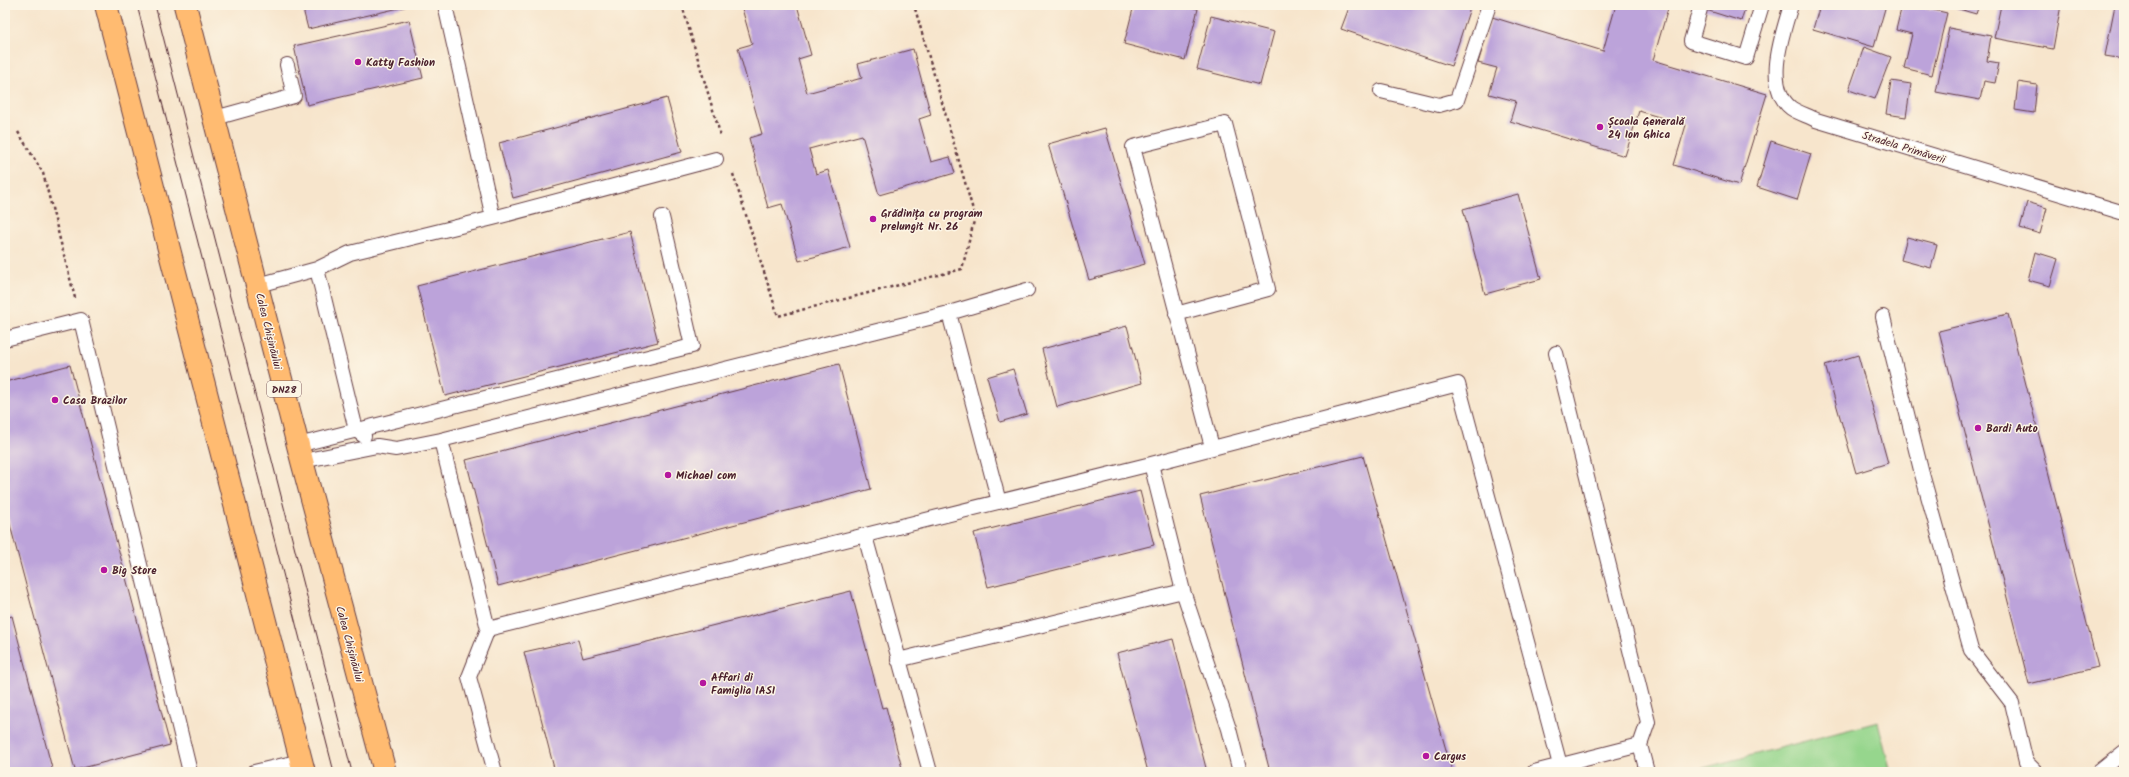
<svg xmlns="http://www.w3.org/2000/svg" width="2129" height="777" font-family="Kalam,sans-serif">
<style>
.green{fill:#96d68d;stroke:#707a5c}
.building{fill:#bca3da}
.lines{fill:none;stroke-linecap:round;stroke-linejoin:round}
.lane-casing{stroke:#643d43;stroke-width:16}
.primary-casing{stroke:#643d43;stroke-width:24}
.path{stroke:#643d43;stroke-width:2.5;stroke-dasharray:3 3;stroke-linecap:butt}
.lane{stroke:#fff;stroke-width:14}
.primary{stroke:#ffbb71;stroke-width:22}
.tram{stroke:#4a1f2b;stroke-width:1}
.poi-dot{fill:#b5179e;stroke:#fcf5e5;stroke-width:1.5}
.labels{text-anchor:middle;stroke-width:3;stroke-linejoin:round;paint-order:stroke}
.shield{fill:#fcf5e5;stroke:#7f5f63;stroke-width:1}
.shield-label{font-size:10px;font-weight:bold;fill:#4a1f2b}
.poi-label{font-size:11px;font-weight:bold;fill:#4a1f2b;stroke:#fcf5e5;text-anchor:start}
.street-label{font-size:11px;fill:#4a1f2b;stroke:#fcf5e5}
</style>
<rect width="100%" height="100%" fill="#fcf5e5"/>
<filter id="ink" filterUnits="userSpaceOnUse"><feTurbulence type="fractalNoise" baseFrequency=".025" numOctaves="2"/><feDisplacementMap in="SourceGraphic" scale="8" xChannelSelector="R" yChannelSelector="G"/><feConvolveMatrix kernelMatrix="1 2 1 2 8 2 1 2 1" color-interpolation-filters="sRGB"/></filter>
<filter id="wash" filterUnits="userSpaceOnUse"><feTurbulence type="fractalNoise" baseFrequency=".012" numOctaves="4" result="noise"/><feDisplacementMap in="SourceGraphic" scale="16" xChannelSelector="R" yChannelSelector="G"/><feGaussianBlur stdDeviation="0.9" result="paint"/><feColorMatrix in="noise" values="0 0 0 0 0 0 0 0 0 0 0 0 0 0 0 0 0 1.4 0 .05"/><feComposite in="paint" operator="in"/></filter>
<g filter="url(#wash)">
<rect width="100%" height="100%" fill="#f7e5cc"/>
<!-- green -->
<path class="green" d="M1878 722 1891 772H1688Z"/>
<g id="blocks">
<!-- building -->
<path class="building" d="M302 5H408V6L308 29Z
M741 5H797L811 55 798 59 807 93 862 78 858 64 913 49 931 115 919 119 931 162 950 157 955 173 879 195 862 135 809 149 816 174 828 170 850 247 799 261 782 204 768 208 749 138 762 134 738 48 752 44Z
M1134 5H1184L1198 9 1185 60 1124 44Z
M1350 5H1471L1451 66 1341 29Z
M1616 5H1669L1653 60 1767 94 1739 185 1674 165 1686 125 1639 111 1625 156 1510 121 1516 101 1489 94 1497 68 1478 63 1492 17 1603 51Z
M1690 5H1746L1741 21Z
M1820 5H1886L1874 47 1813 29Z
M1902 5H1913L1947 13 1932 75 1904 68 1912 34 1896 30Z
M1945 5H1979L1976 14Z
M2001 5H2061L2053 49 1994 38Z
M2115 5H2124V59L2105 56Z
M1211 16 1274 32 1260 85 1197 69Z
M409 20 423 78 307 105 294 46Z
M1949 28 1991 36 1987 61 1999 63 1995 83 1984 81 1980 100 1936 92Z
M1864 47 1891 57 1875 99 1849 90Z
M1891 81 1911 84 1906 117 1886 114Z
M2018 82 2037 85 2034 113 2015 110Z
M667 98 682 152 513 198 499 143Z
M1105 128 1145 264 1089 280 1048 144Z
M1771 141 1811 154 1797 200 1757 187Z
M1518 194 1541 279 1485 294 1463 209Z
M2027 202 2047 208 2040 234 2020 228Z
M630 232 658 342 445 396 417 286Z
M1907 237 1937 245 1931 268 1901 260Z
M2035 252 2058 259 2050 286 2028 280Z
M2008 314 2098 667 2029 684 1939 331Z
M1127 326 1142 383 1057 407 1042 349Z
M1858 355 1888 463 1856 473 1825 365Z
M839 364 871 489 498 586 466 460Z
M70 365 170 745 75 770 5 506V382Z
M1013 369 1027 414 1000 422 987 377Z
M1363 456 1452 771 1270 772 1200 496Z
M1140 491 1154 545 988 587 974 533Z
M851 591 882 708 886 707 903 772H555L524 652 578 640 583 658Z
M12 616 53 772H5V618Z
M1173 639 1207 772H1148L1117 653Z"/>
</g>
</g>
<g filter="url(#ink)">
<use href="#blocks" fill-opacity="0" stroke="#643d43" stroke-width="1"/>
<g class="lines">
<!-- lane casing -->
<g class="lane-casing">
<path id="lane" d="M445 5 493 218
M1791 5C1783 33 1763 86 1791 108 1798 113 1809 116 1816 120L2124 213
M1700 9 1691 41 1746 58 1762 5
M1381 91 1439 105 1457 100 1489 5
M215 118 294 96 287 65
M317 269 356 430 364 436
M258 285 317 269 350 253 493 218 716 159
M949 313 999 502
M1176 314 1268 289 1225 124 1133 147 1212 447
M1883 317 1922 474 1971 650 2012 703 2026 762 2036 772
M5 339 81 320 190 772
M1556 353 1648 722 1640 745 1647 772
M441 440 949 313 1027 290
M298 445 692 346 662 217
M302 461 377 446 396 449 441 440 488 629 469 677 495 772
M1151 464 1183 591 1229 729 1240 772
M865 536 930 772
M488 629 1151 464 1458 384 1560 765
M898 660 1183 591
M254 772 301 761
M1534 772 1640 745
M2099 772 2124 752"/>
</g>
<!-- primary casing -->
<g class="primary-casing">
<path id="primary" d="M106 5 304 772
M185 5 302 461 385 772"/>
</g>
<!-- path -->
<path class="path" d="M682 5 721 137
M18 132 43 173 75 298
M733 174 778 316 962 269 975 217 914 5"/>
<!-- lane -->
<use href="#lane" class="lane"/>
<!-- primary -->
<use href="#primary" class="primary"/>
<!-- tram -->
<path class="tram" d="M137 5 334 772
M155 5 352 772"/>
</g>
</g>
<!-- markers -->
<g class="poi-dot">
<circle cx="358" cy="62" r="4"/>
<circle cx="1600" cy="127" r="4"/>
<circle cx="873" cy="219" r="4"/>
<circle cx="55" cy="400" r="4"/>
<circle cx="1978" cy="428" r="4"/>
<circle cx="668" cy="475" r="4"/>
<circle cx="104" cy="570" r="4"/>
<circle cx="703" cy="683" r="4"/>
<circle cx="1426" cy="756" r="4"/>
</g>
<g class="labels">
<!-- shield labels -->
<rect class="shield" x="267" y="381" width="34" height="16" rx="3"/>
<g class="shield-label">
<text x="284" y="393">DN28</text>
</g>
<!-- poi labels -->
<g class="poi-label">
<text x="366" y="66">Katty Fashion</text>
<text x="1608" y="125">Școala Generală<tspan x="1608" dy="13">24 Ion Ghica</tspan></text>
<text x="881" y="217">Grădinița cu program<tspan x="881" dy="13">prelungit Nr. 26</tspan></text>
<text x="63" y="404">Casa Brazilor</text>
<text x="1986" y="432">Bardi Auto</text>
<text x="676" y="479">Michael com</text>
<text x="112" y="574">Big Store</text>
<text x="711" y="681">Affari di<tspan x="711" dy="13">Famiglia IASI</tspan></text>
<text x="1434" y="760">Cargus</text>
</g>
<!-- street labels -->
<g class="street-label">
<text transform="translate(1904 147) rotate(17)" y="4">Stradela Primăverii</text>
<text transform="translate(269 331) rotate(76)" y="4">Calea Chișinăului</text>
<text transform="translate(350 644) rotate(75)" y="4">Calea Chișinăului</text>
</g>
</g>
<!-- margin -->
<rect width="2129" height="777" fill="none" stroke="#fcf5e5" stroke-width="20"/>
</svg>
